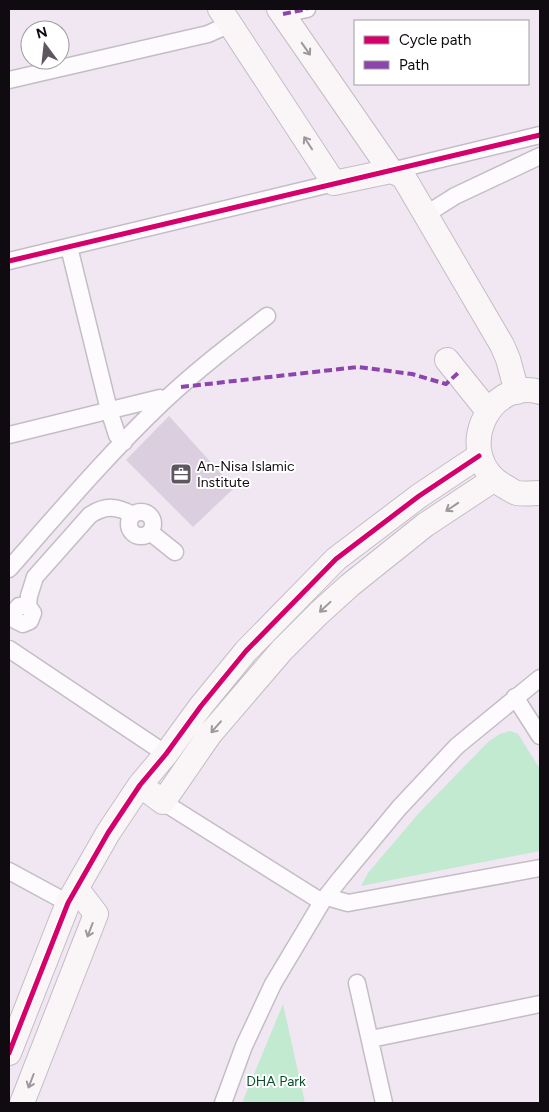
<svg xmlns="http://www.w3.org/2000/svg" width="549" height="1112" font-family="Figtree,sans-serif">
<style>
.green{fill:#c1ead0}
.building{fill:#dbcedf}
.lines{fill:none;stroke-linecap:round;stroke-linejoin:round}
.street-casing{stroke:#c4bdc5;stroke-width:19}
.secondary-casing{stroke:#c4bdc5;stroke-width:26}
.street{stroke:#fdfbfd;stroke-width:16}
.secondary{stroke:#faf6f7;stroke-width:24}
.quiet{stroke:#8e44ad;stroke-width:4;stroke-dasharray:8 4;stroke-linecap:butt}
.cycleway-casing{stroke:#fff;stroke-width:8}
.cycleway{stroke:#d6006c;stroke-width:5}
.oneway{stroke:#9c989b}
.labels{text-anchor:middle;stroke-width:4;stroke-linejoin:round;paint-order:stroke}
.poi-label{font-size:14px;fill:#100a11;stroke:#fff;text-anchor:start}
.park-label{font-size:14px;fill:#084e29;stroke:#fff}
</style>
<rect width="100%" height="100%" fill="#f0e7f2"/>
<!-- green -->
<path class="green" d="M510 731 518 734 540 769V851L361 886 368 873 418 814 489 741 500 734Z
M283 1004 305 1103H242Z"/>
<!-- building -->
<path class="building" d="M169 416 234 488 193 527 126 460Z"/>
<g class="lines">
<!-- street casing -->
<g class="street-casing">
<path id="street" d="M283 14 307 9
M9 80 208 34 230 24
M391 171 540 135
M425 215 455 196 540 156
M69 247 109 410 117 435 124 442
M9 261 334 183
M9 435 160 398 164 401
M129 524a12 12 0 1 1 24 0a12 12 0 1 1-24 0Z
M150 532 175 552
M9 569C59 512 109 453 164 401 197 370 232 343 267 316
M28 606H19L14 612 15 620 23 624 30 621 33 613 28 606 29 596 35 577 90 515C106 505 117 506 133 515
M9 649 166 754
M515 697 540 736
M163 802 322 902
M9 871 68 903
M328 894 334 899 348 903 540 868
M357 983 384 1103
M371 1039 540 1004
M223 1103 244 1046 273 984 322 902 340 879 399 808 457 746 540 678"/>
</g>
<!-- secondary casing -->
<g class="secondary-casing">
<path id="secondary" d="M220 9 334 183 391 171
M279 9 391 171 403 176 502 345 508 359 517 392
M447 360 488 411
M540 392C486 377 453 457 504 486 508 488 513 492 517 493 524 494 533 493 540 493
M140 785 163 802 210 734 282 650 319 613 350 585 425 525 493 480
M9 1053 68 903 108 833 140 785 166 754 201 706 246 651 336 559 419 496 479 456
M22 1103 96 914 77 889"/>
</g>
<!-- street -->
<use href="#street" class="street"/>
<!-- secondary -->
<use href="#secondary" class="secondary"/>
<!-- quiet -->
<path class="quiet" d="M283 14 307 9
M181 387 358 367 412 374 446 384 458 373"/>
<!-- cycleway casing -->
<g class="cycleway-casing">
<path id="cycleway" d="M9 261 540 135
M9 1053 68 903 108 833 140 785 166 754 201 706 246 651 336 559 419 496 479 456"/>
</g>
<!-- cycleway -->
<use href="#cycleway" class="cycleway"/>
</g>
<!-- one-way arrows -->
<defs><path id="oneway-shaft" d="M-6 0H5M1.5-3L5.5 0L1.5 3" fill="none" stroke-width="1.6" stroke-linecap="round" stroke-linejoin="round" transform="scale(1.25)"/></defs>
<g class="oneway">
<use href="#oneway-shaft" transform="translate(306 49) rotate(55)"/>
<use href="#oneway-shaft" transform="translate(308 143) rotate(-123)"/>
<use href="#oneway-shaft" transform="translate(452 507) rotate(146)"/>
<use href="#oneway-shaft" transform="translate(325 607) rotate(137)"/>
<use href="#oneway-shaft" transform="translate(216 727) rotate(131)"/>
<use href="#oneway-shaft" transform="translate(90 930) rotate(111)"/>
<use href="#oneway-shaft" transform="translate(31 1081) rotate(111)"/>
</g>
<!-- icons -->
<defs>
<g id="office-square" transform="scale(1.125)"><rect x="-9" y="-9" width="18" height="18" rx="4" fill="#5e5760" stroke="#fff"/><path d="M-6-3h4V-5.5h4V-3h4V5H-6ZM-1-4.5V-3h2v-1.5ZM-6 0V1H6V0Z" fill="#fff"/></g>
</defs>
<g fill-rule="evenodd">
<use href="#office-square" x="181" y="474"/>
</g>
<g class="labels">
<!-- poi labels -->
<g class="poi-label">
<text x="197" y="471">An-Nisa Islamic<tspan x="197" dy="16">Institute</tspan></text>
</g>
<!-- park labels -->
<g class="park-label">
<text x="276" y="1086">DHA Park</text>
</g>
</g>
<!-- border -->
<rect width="549" height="1112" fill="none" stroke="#100a11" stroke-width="20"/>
<!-- legend -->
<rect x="354" y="20" width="175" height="65" fill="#ffffff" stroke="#9f9da0"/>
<rect x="364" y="36" width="25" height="8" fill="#d6006c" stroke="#9f9da0"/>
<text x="399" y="45" font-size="15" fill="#100a11">Cycle path</text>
<rect x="364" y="61" width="25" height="8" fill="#8e44ad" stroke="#9f9da0"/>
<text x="399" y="70" font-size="15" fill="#100a11">Path</text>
<!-- north arrow -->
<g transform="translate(45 45) rotate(345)"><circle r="24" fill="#ffffff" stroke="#9f9da0"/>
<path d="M0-4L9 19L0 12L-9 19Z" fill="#5e5760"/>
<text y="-8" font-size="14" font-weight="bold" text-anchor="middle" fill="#100a11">N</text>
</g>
</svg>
